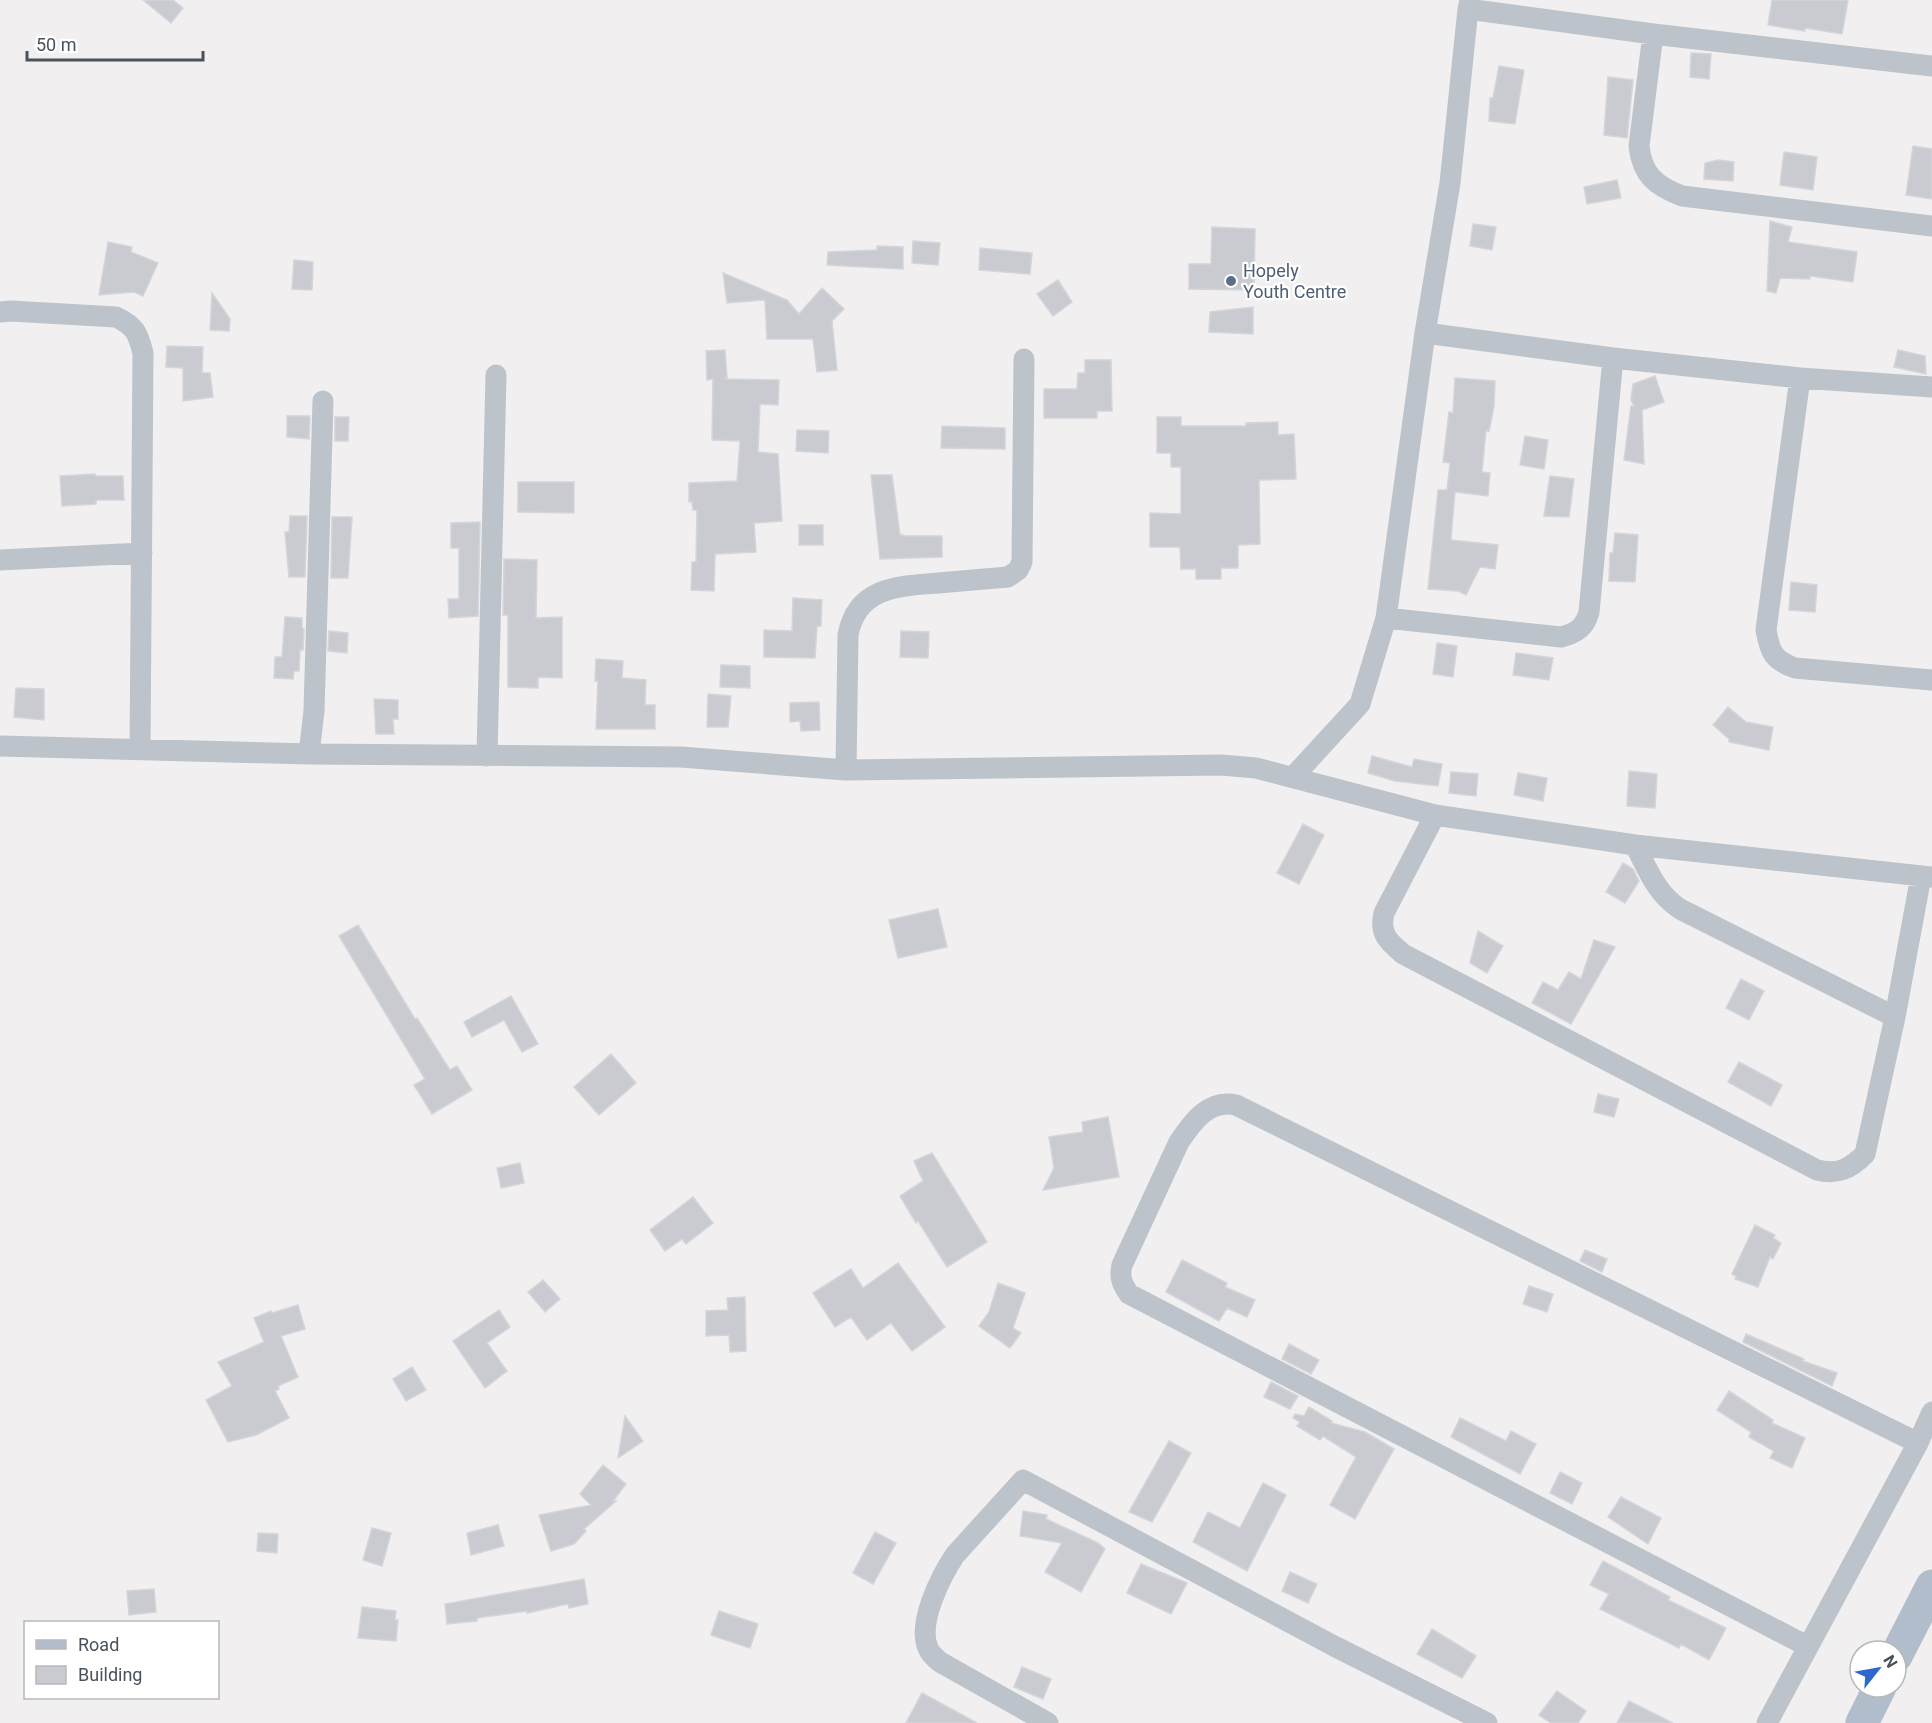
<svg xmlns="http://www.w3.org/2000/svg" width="1932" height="1723" font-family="Roboto,sans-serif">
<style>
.building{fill:#c9cbd1;stroke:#d4d5da;stroke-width:1.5}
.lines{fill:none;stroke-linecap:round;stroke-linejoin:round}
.street{stroke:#bcc3ca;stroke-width:21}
.primary{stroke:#b2bdcb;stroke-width:33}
.service-dot{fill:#5c6f8a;stroke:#fff;stroke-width:2}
.labels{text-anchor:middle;stroke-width:4.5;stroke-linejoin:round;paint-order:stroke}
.service-label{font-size:18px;fill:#4e5e75;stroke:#fff;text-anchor:start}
</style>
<rect width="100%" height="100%" fill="#f1efef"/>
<!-- building -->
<path class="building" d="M143 0H173L183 8 171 23Z
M1772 0H1848L1842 34 1805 28V31L1768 25Z
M1691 53 1711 54 1709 79 1690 77Z
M1499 66 1524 70 1515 124 1489 121 1490 98H1493Z
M1608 77 1633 80 1627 138 1604 135Z
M1913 146 1932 149V199L1906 195Z
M1784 152 1817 157 1813 190 1780 185Z
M1718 160 1734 162 1733 181 1704 179 1705 163Z
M1617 180 1621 198 1587 204 1584 187Z
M1770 221 1792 227 1788 242 1857 252 1853 282 1810 276V279L1780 278 1776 293 1767 291Z
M1473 224 1496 227 1492 250 1470 246Z
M1212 227 1255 229 1254 290 1189 289V264H1211Z
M913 241 940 243 938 265 912 263Z
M108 242 132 247 131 252 158 263 143 296 134 292 99 295Z
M877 246 903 247V269L827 265 828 252 877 250Z
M980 248 1032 253 1030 274 979 270Z
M294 260 313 262 312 290 292 289Z
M723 273 787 300 799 314 822 288 844 309 832 321 837 370 817 372 813 339H767L765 300 727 303Z
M1058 280 1072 302 1053 316 1037 294Z
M212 293 230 319 229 331 210 330Z
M1253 307V334L1209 332 1210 312Z
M167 346 203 347 202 373H210L213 397 183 401V368L166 367Z
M725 350 727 378 725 379 779 380 778 405 760 404 758 452 778 454 782 521 754 523 756 552 715 554 714 591 691 590 692 562H696L697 510H693L692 502H689V483L737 481 740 441 712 440 713 379 707 380 706 351Z
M1898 350 1925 356 1926 374 1894 367Z
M1085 360H1111L1112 411H1097V418H1044V389H1077L1078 373H1085Z
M1655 376 1664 402 1642 410 1644 464 1624 460 1631 406H1634L1631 400 1633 384Z
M1455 378 1495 381 1494 407 1489 431 1486 430 1482 472 1490 473 1488 496 1455 492 1451 540 1498 545 1495 569 1480 567 1466 595 1458 591 1428 589 1438 490H1447L1450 463 1443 462 1449 412 1453 413Z
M287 416H310L309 439 287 437Z
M335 417H349L348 441H335Z
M1157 417H1181V426H1246V423L1278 422V435L1294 434 1296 479 1259 480 1260 544 1238 545V568H1221V579H1196V569H1181L1180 547H1150V513L1181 514V467H1171V453H1157Z
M942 426 1005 428V449L941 448Z
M797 430 829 431 828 453 796 451Z
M1525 436 1548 440 1544 469 1520 465Z
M95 474V476H123L124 500H96V504L62 506 60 476Z
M871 475H892L900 535H903V536H942V557L880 559Z
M1550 476 1574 479 1569 517 1544 516Z
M518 482H574V513L518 512Z
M290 516H307L305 577H289L285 532H289Z
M332 517H352L348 578H331Z
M480 522 478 616 449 618 448 599H459V548H451V523Z
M799 525H823V545H799Z
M1615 533 1638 535 1635 582 1609 581 1610 553H1613Z
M504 559 537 560 536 618 562 617V678L538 677V688L508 687V615H503Z
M1791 582 1817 585 1815 612 1789 610Z
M793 598 822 600 821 626H817L815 658 764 657V630L792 631Z
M285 617 302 618V628L304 629 303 650H300L299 671H294L293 679 274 678 275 657H282Z
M329 631 348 633 347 653 328 651Z
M901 631 929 632 928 658 900 657Z
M1437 643 1457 646 1453 677 1433 674Z
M1516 653 1553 658 1549 680 1513 675Z
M596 659 623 661 622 678 646 680 645 705H655V729H596L598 681H595Z
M721 665 750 666V688L720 687Z
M16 688 44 689V720L14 717Z
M708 694 731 696 728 727H707Z
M374 699 398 700V719H393L394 734H376Z
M819 702 820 730 801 731 800 721 790 722V703Z
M1728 707 1746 722 1773 727 1769 750 1729 742V739L1713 725Z
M1372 756 1412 767 1414 759 1442 764 1438 786 1395 781 1368 773Z
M1629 771 1657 774 1655 808 1627 806Z
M1451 772 1478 774 1476 796 1449 793Z
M1518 773 1547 778 1543 801 1514 795Z
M1303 824 1324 835 1299 884 1277 873Z
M1623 863 1633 869 1639 881 1625 903 1606 892Z
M938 909 947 947 898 958 889 920Z
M358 925 415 1019 417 1018 450 1070 457 1066 472 1090 432 1114 414 1085 425 1079 339 936Z
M1478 931 1503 946 1487 973 1470 963Z
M1594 940 1615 947 1571 1024 1532 1003 1543 982 1558 990 1569 972 1581 979Z
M1741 979 1764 991 1749 1020 1726 1008Z
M511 996 538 1044 522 1052 504 1020 472 1037 464 1022Z
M611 1054 636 1083 599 1115 574 1087Z
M1739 1062 1782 1085 1771 1106 1728 1082Z
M1598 1094 1619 1099 1614 1117 1594 1112Z
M1108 1117 1119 1177 1043 1190 1054 1168 1049 1137 1083 1132 1082 1122Z
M932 1153 987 1242 947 1267 918 1221 916 1223 900 1196 923 1181 914 1161Z
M520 1163 524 1183 501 1188 497 1168Z
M693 1197 713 1223 686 1244 682 1239 665 1251 650 1230Z
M1755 1225 1775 1235 1773 1238 1781 1243 1773 1259 1770 1257 1758 1287 1735 1279 1736 1276 1732 1274Z
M1585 1250 1607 1259 1602 1272 1580 1261Z
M1182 1260 1227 1283 1225 1287 1255 1300 1247 1317 1227 1308 1219 1321 1166 1292Z
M898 1263 945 1327 912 1351 891 1323 867 1340 851 1317 835 1327 813 1293 851 1269 863 1288Z
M543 1280 560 1299 545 1312 528 1292Z
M998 1283 1025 1293 1013 1328 1021 1333 1010 1348 979 1326 989 1312Z
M1529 1286 1553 1294 1547 1312 1523 1304Z
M745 1297 746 1351 730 1352 729 1335 706 1336V1311L728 1310 727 1298Z
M298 1305 305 1329 281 1336 298 1377 278 1386 279 1389 275 1391 289 1418 256 1435 228 1442 206 1400 232 1386 218 1362 264 1342 254 1318 271 1311 272 1313Z
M499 1310 510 1327 487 1343 507 1371 485 1388 453 1341Z
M1746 1334 1804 1359 1803 1361 1837 1373 1832 1386 1743 1342Z
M1289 1344 1319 1360 1311 1374 1282 1359Z
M412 1367 426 1390 406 1401 393 1379Z
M1271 1382 1298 1396 1290 1409 1264 1397Z
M1729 1391 1773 1420 1772 1423 1805 1438 1792 1468 1770 1458 1774 1451 1749 1437 1751 1432 1717 1410Z
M1309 1407 1332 1421 1331 1423 1365 1432 1394 1449 1355 1519 1330 1505 1356 1457 1323 1436 1320 1440 1297 1426 1300 1422 1293 1418 1295 1414 1304 1416Z
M625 1416 643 1441 618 1458Z
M1460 1418 1506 1441 1511 1431 1536 1444 1520 1474 1451 1437Z
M1169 1441 1191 1453 1152 1522 1129 1512Z
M603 1465 626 1484 613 1501H616L584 1529 586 1531 574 1544 551 1551 539 1515 591 1505 580 1494Z
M1560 1472 1582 1483 1572 1504 1550 1493Z
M1263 1483 1286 1495 1247 1571 1193 1542 1208 1512 1240 1528Z
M1621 1497 1661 1518 1648 1544 1608 1517Z
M1023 1511 1047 1515 1046 1519 1098 1543 1105 1549 1081 1592 1045 1572 1062 1543 1020 1536Z
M498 1525 504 1546 471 1555 467 1533Z
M372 1528 391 1533 382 1566 363 1560Z
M875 1532 896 1543 873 1584 853 1573Z
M258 1533 278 1534 277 1553 257 1551Z
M1603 1561 1670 1597 1668 1600 1726 1628 1709 1660 1681 1644 1679 1648 1600 1609 1609 1594 1590 1585Z
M1141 1564 1187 1583 1171 1614 1127 1593Z
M1290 1572 1317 1584 1308 1603 1282 1591Z
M584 1579 588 1604 569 1608 568 1604 527 1613V1611L477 1618V1621L447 1624 445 1604Z
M154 1589 156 1612 129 1615 127 1591Z
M362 1607 396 1611 395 1620H398L396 1641 358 1638Z
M719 1611 758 1624 750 1648 711 1635Z
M1432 1629 1476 1656 1462 1678 1417 1654Z
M1022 1667 1051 1679 1043 1699 1014 1687Z
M1557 1691 1586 1711 1578 1723H1551L1539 1715Z
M922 1693 977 1723H906Z
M1629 1701 1673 1723H1617Z"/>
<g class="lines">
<!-- street -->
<path class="street" d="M1470 0 1468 9 1653 34 1932 66
M1653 34 1639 146C1642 175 1656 186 1682 196L1932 226
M0 312 11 311 116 317C135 326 138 333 143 353L140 750
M1425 333 1613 358 1800 378 1932 387
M1800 378 1766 630C1770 652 1773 660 1795 668L1932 680
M0 560 142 553
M1386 618 1561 637C1577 633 1585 627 1589 612L1613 358
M0 746 309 754 681 757 846 770 1221 765 1256 768 1435 815 1635 845 1932 877
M309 754 314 711 323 401
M487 756 496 375
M846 770 848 635C857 587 898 586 938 583 962 581 985 579 1008 577L1018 570 1022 562 1024 359
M1293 777 1360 704 1386 618 1425 333 1450 183 1468 9
M1435 815 1384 913C1379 934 1388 941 1403 954L1817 1170C1838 1175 1850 1169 1865 1154L1895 1017 1921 876
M1635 845C1648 870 1656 893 1680 909L1895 1017
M1807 1646 1129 1294C1122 1284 1119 1277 1122 1265L1179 1142C1193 1121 1209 1099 1236 1105L1918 1443
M1048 1723 940 1662C935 1658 930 1653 928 1648 917 1623 941 1576 955 1555L1023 1480 1334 1646 1487 1723
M1767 1723 1918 1443 1932 1412"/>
<!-- primary -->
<path class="primary" d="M1896 1656 1932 1586
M1862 1723 1880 1687"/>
</g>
<!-- markers -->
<circle class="service-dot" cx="1231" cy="281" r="6"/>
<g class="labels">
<!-- service labels -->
<g class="service-label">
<text x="1243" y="277">Hopely<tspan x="1243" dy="21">Youth Centre</tspan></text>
</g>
</g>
<!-- legend -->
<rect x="24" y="1621" width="195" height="78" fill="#ffffff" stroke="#b6b9bd" stroke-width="1.5"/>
<rect x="36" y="1640" width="30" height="9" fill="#b2bdcb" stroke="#b6b9bd" stroke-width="1.5"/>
<text x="78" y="1651" font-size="18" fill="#49515b">Road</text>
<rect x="36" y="1666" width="30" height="18" fill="#c9cbd1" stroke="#b6b9bd" stroke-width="1.5"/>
<text x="78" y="1681" font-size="18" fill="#49515b">Building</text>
<!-- north arrow -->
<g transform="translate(1878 1669) rotate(59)"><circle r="28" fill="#ffffff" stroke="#b6b9bd" stroke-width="1.5"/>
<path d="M0-4.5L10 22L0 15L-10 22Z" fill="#2c69cf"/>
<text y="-9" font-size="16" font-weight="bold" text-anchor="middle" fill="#49515b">N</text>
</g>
<!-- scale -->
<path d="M27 51v9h176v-9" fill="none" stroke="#49515b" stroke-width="3"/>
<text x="36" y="51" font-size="18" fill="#49515b" stroke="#ffffff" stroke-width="4.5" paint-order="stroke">50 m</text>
</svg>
